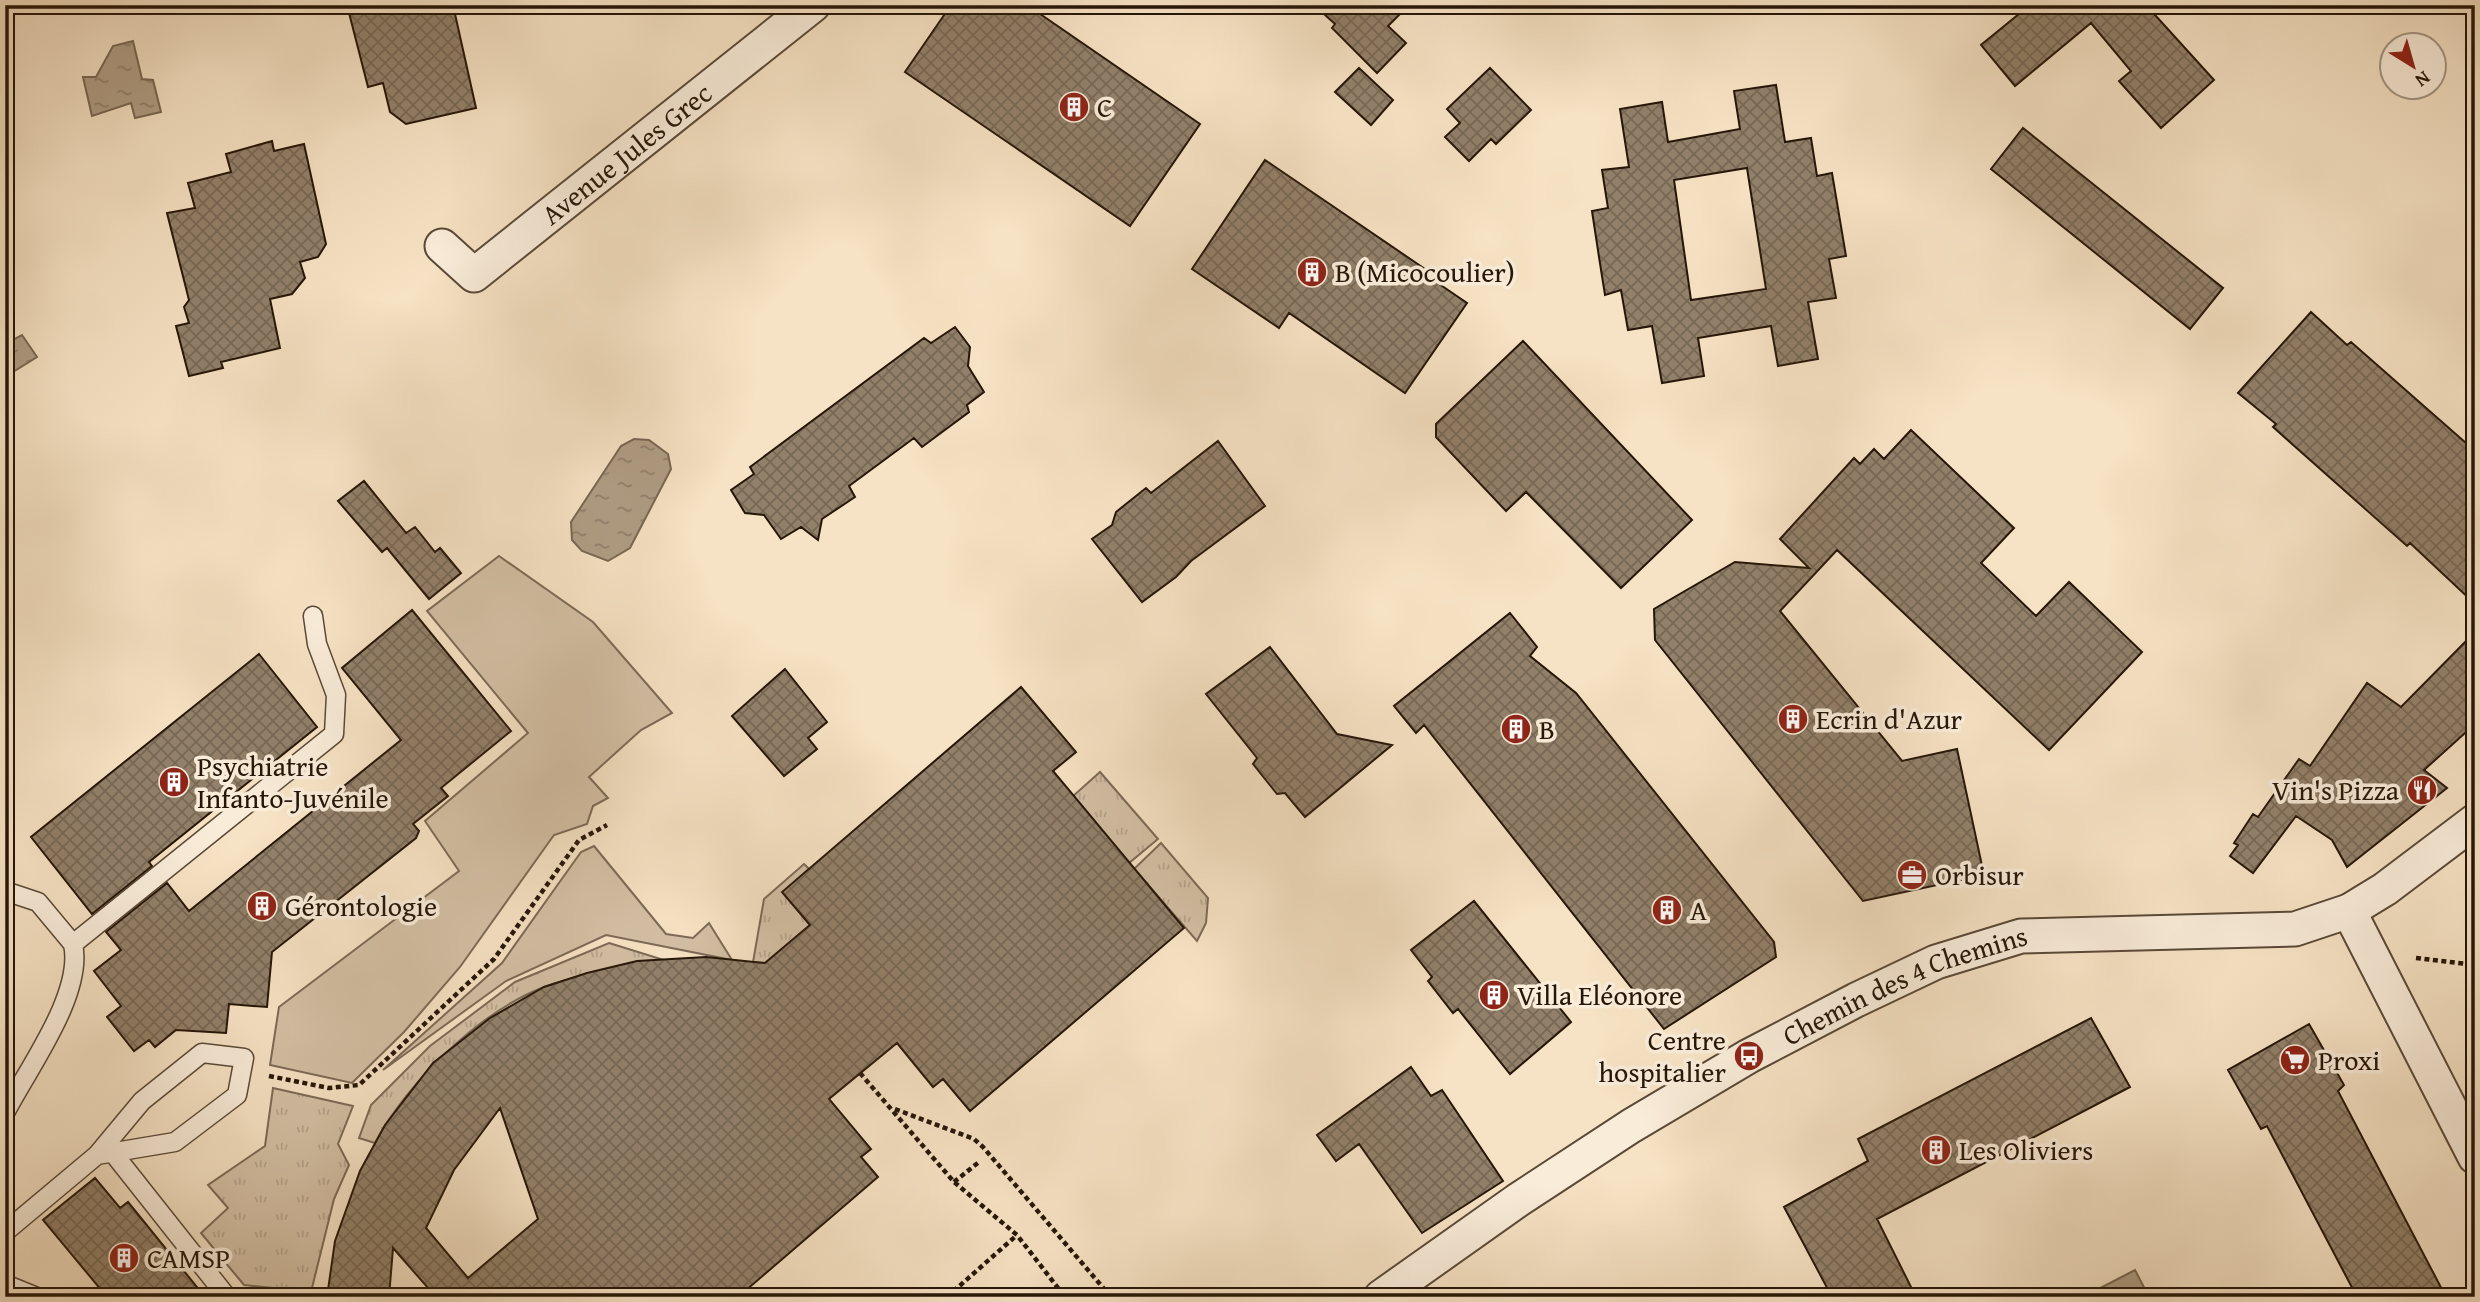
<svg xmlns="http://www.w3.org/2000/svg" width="2480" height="1302" font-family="'Gentium Book Plus',serif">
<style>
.grass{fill:url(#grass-tufts);stroke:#7c6a56;stroke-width:2}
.garden{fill:#d3bfa4;stroke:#7c6a56;stroke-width:2}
.water{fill:url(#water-ripples);stroke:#786752;stroke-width:2}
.building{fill:url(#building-cross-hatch);stroke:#261608;stroke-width:2;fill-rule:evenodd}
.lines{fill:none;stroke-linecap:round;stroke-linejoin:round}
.service-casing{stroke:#5a4937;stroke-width:21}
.minor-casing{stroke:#5a4937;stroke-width:37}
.path{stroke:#261608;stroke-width:4.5;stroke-dasharray:5 3.5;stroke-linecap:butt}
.service{stroke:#f9ecd9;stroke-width:18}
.minor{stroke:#f9ecd9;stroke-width:33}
.labels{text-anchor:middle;stroke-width:7;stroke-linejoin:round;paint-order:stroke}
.poi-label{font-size:28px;fill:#261608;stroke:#f9ecd9;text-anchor:start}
.street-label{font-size:28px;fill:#261608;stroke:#f9ecd9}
</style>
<defs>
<pattern id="grass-tufts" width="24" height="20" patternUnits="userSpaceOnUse" patternTransform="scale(1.75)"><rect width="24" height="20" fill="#d3bfa4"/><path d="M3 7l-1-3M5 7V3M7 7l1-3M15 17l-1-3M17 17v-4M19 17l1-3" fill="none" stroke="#b5a38c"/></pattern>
<pattern id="water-ripples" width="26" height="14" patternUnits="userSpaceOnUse" patternTransform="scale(1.75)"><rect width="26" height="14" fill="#af9d84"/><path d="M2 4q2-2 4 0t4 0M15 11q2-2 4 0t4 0" fill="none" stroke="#8e7f6a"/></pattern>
<pattern id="building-cross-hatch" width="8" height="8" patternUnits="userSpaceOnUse" patternTransform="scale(1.75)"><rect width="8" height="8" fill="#92806a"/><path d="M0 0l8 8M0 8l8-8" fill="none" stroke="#776855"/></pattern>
</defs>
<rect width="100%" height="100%" fill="#f6e2c4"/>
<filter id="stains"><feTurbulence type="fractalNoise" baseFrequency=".00286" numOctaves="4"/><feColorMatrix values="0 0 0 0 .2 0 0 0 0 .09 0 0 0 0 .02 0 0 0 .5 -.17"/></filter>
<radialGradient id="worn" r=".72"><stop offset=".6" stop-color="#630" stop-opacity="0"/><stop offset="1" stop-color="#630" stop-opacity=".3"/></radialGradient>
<!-- grass -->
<path class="grass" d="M1100 772 1158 839 1129 863 1072 797Z
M1161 843 1208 898 1206 923 1197 941 1134 869Z
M804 864 809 869 783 892 810 925 765 963 753 962 764 899Z
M609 943 664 960C626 968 580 974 544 987 479 1012 408 1082 375 1143L359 1138 371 1105 430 1046 515 982Z
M273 1088 353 1106 338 1144 349 1165 334 1199 311 1292 244 1285 201 1233 228 1208 208 1185 265 1146Z"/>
<!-- garden -->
<path class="garden" d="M499 556 593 622 672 713 641 730 589 777 608 798 593 806 587 824 554 835 460 967 404 1032 352 1083 270 1065 279 1007 459 871 425 821 528 733 427 611Z
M594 846 666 934 693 938 709 923 732 960 606 935 506 981 383 1070 502 963 581 852Z"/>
<!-- water -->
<path class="water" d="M133 41 142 79 153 80 161 112 135 118 131 103 92 116 83 77H96L113 46Z
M22 335 37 357 5 377V344Z
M634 439 649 440 668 454 671 469 630 548 608 561 582 551 572 540 571 522 621 446Z
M2135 1270 2149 1297H2083Z"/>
<!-- building -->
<path class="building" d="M347 5H453L476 108 406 124 390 112 383 83 368 87Z
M951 5H1027L1200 124 1130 226 905 72Z
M1314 5H1409L1388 26 1406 43 1377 73 1332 28 1335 24Z
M2030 5H2146L2214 80 2161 128 2119 81 2131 71 2091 23 2015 86 1981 45Z
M1359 68 1393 100 1371 125 1335 92Z
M1490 68 1531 110 1496 144 1491 139 1469 161 1445 137 1460 123 1447 109Z
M1776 85 1785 142 1811 138 1817 176 1832 173 1846 256 1829 259 1836 298 1808 302 1818 359 1778 366 1771 326 1698 338 1704 376 1662 383 1652 326 1628 330 1621 290 1605 295 1599 257 1592 211 1608 208 1602 170 1629 167 1620 109 1662 102 1668 142 1740 129 1734 91ZM1747 168 1766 289 1691 300 1674 180Z
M2023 128 2223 288 2190 329 1991 169Z
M272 141 274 151 304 144 326 244 318 257 300 262 305 278 292 294 270 299 280 348 221 362 223 368 189 376 176 326 189 323 184 307 189 300 167 213 195 208 188 183 231 172 226 154Z
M1265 160 1425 269 1423 273 1467 303 1405 393 1289 313 1279 328 1192 269Z
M2311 312 2347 345 2351 342 2475 451V604L2410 543 2407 546 2273 427 2276 424 2238 393Z
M955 327 970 347 968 366 984 392 967 405 969 412 922 447 914 438 849 486 855 497 822 519 818 540 801 527 781 539 764 515 745 513 731 490 754 474 750 467 924 338 931 343Z
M1523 341 1692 520 1621 588 1526 492 1506 511 1436 437V424Z
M1911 430 2014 528 1981 563 2036 616 2069 582 2142 652 2049 750 1837 550 1780 611 1902 761 1957 749 1984 875 1863 901 1655 640 1654 609 1735 562 1809 568 1780 539 1854 458 1860 464 1874 449 1884 459Z
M1218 441 1265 506 1191 561 1176 577 1142 602 1092 539 1112 525 1116 512 1146 488 1151 493Z
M364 481 406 533 415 527 435 552 440 548 461 573 429 599 387 548 382 552 338 501Z
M412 610 511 731 441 788 448 796 413 824 419 831 416 838 272 952 267 1007 229 1004 226 1033 176 1030 155 1047 149 1040 134 1051 107 1017 121 1006 94 971 121 950 106 932 167 883 189 911 401 740 342 668Z
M1510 613 1537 647 1530 656 1576 693 1774 942 1776 957 1664 1029 1424 725 1416 733 1394 706Z
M2475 632V724L2424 770 2447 788 2347 867 2332 840 2296 816 2253 873 2230 856 2238 845 2234 843 2253 814 2258 817 2299 759 2310 766 2367 683 2401 707Z
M1270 647 1337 734 1392 745 1305 817 1285 793 1277 794 1253 764 1257 758 1206 694Z
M259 654 317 727 149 862 152 866 92 914 31 837Z
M785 669 827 722 808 738 817 749 784 776 732 716Z
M1021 687 1076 752 1053 771 1184 928 970 1111 943 1079 933 1087 897 1043 829 1099 871 1149 861 1157 878 1177 738 1297H436L393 1248 389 1297H327L335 1241 360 1171 385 1125 433 1063 490 1018 544 987 587 973 637 961 706 957 765 963 810 925 782 892ZM500 1108 538 1219 468 1278 426 1228 454 1170Z
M1474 901 1571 1022 1510 1074 1458 1009 1453 1013 1428 981 1432 977 1411 950Z
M2091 1018 2130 1087 1877 1219 1916 1297H1832L1784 1207 1868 1161 1858 1139Z
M2309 1024 2344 1085 2338 1091 2446 1297H2357L2267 1126 2261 1129 2228 1070Z
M1411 1067 1431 1096 1442 1090 1503 1181 1422 1233 1359 1144 1336 1161 1317 1135Z
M95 1178 120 1208 128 1202 205 1297H107L43 1220Z"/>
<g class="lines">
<!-- service casing -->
<g class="service-casing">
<path id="service" d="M5 891 38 902 73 944
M5 1113C28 1068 84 994 73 944L334 734 336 695 317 644 313 616
M113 1153 227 1297
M5 1232 97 1155 142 1101 202 1053 244 1058 237 1095 175 1142 97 1155
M5 1284 37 1297"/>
</g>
<!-- minor casing -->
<g class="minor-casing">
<g id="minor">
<path id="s1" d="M442 246 474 275 813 5"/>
<path d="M2349 911 2475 1157"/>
<path id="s2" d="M1381 1297 1518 1200 1631 1126 1749 1056 1856 1000 1936 962 2021 936 2295 929 2349 911 2385 889 2475 821"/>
</g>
</g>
<!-- path -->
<path class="path" d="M2416 958 2467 964
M860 1073 954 1182 1017 1235 1065 1297
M269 1076 329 1088 359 1085 494 959 579 840 607 825
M895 1109 974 1139 983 1147 1111 1297
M954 1182 979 1162
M947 1297 1017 1235"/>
<!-- service -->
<use href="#service" class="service"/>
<!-- minor -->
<use href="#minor" class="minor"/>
</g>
<!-- icons -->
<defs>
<g id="building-disc" transform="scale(1.575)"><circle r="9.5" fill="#8f2418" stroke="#f9ecd9"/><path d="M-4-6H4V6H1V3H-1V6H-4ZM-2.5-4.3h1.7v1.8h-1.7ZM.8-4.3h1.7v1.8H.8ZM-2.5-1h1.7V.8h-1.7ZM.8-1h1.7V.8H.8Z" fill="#fff"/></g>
<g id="restaurant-disc" transform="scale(1.575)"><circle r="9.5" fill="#8f2418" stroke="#f9ecd9"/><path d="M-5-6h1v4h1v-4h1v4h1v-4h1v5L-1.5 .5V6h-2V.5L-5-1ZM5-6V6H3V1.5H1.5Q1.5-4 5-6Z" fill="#fff"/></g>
<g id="office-disc" transform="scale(1.575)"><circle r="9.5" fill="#8f2418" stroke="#f9ecd9"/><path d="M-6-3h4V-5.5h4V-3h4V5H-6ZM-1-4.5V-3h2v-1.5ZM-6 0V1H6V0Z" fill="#fff"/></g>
<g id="bus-disc" transform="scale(1.575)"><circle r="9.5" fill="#8f2418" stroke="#f9ecd9"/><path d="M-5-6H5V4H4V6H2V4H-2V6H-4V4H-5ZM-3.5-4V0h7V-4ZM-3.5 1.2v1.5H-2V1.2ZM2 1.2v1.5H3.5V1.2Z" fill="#fff"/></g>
<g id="supermarket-disc" transform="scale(1.575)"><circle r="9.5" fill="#8f2418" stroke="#f9ecd9"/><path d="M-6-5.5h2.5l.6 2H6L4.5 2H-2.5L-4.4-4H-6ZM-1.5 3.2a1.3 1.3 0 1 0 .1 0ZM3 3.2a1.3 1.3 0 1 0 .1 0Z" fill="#fff"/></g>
</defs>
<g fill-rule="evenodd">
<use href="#building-disc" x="1074" y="107"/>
<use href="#building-disc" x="1312" y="272"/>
<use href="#building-disc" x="1793" y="719"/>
<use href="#building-disc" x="1516" y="729"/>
<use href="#building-disc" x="174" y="782"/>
<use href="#restaurant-disc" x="2422" y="790"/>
<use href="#office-disc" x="1912" y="875"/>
<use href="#building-disc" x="262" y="906"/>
<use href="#building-disc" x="1667" y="910"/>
<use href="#building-disc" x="1494" y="995"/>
<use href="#bus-disc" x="1749" y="1056"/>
<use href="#supermarket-disc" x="2295" y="1060"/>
<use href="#building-disc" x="1936" y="1150"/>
<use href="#building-disc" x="124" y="1258"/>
</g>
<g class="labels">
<!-- poi labels -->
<g class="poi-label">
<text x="1097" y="117">C</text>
<text x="1335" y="282">B (Micocoulier)</text>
<text x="1816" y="729">Ecrin d'Azur</text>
<text x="1539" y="739">B</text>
<text x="197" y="776">Psychiatrie<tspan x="197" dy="32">Infanto-Juvénile</tspan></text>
<text x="2399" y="800" text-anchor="end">Vin's Pizza</text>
<text x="1935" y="885">Orbisur</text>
<text x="285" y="916">Gérontologie</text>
<text x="1690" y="920">A</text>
<text x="1517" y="1005">Villa Eléonore</text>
<text x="1726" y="1050" text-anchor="end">Centre<tspan x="1726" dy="32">hospitalier</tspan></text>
<text x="2318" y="1070">Proxi</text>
<text x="1959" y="1160">Les Oliviers</text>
<text x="147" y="1268">CAMSP</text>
</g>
<!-- street labels -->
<g class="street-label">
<text dy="10" stroke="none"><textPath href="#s1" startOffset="238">Avenue Jules Grec</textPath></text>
<text dy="10" stroke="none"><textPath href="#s2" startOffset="612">Chemin des 4 Chemins</textPath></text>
</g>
</g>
<!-- margin -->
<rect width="2480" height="1302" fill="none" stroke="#f6e2c4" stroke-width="28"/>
<rect x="7" y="7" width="2466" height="1288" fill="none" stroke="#261608" stroke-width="3.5"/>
<rect x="14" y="14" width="2452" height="1274" fill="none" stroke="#261608" stroke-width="2"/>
<!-- north arrow -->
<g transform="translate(2413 66) rotate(143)"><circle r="33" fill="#f9ecd9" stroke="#a59685" stroke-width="2"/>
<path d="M0-5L12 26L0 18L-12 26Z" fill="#8f2418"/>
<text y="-10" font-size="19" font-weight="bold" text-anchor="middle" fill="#261608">N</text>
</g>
<rect width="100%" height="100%" filter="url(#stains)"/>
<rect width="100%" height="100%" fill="url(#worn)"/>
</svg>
